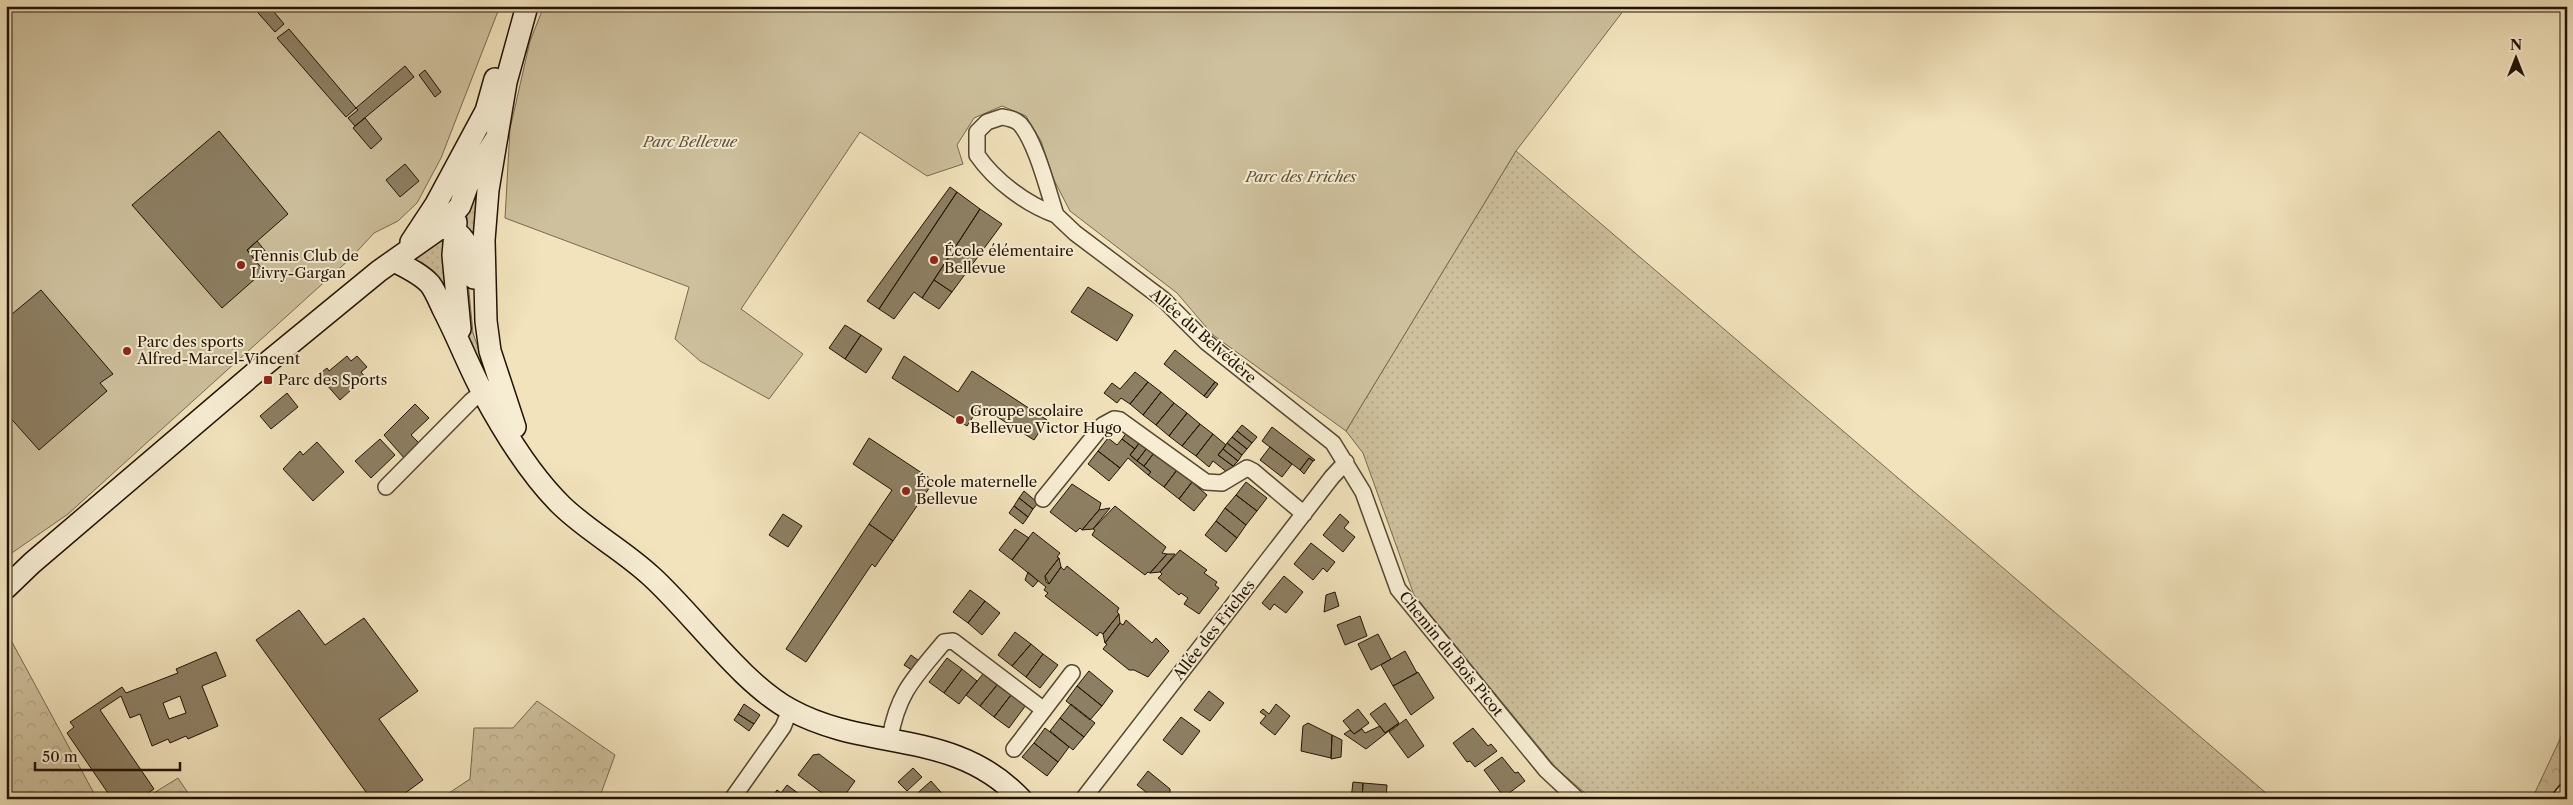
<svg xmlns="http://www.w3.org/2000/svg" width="2573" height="805" font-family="'Libre Caslon Text',serif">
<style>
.grass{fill:url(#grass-dots);stroke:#776a50}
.forest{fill:url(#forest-crowns);stroke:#776a50}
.green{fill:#cec09d;stroke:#776a50}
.building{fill:#8d7f63;stroke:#201303;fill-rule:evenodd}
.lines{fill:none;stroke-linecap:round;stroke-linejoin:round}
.street-casing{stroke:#544731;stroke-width:18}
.secondary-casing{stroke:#201303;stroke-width:24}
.street{stroke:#f7edd3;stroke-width:15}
.secondary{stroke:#f7edd3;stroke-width:21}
.poi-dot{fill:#8f2418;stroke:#f7edd3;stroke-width:2}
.labels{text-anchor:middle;stroke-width:4;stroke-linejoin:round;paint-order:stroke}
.park-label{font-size:15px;font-style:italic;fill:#5d5039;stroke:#f7edd3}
.poi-label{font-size:15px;fill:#201303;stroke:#f7edd3;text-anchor:start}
.street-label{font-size:15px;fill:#201303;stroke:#f7edd3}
</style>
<defs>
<pattern id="grass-dots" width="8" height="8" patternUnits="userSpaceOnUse" patternTransform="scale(1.25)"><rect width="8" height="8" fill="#cec09d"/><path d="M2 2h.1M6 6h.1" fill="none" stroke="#b1a486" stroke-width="1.8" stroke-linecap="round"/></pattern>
<pattern id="forest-crowns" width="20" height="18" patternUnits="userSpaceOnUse" patternTransform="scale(1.25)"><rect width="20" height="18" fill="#cec09d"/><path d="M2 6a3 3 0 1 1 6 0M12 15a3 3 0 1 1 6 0" fill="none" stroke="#b1a486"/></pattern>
</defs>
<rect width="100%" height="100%" fill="#f2e3bc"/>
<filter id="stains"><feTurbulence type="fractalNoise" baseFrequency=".004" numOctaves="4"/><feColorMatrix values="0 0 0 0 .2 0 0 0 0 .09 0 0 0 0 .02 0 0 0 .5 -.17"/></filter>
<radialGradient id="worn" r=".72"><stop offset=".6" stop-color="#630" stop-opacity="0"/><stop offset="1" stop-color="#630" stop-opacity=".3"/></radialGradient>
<!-- grass -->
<path class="grass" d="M1516 151 2273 799H1592L1557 769 1414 595 1363 453 1346 431Z
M471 194 481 196 479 247 461 230Z
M440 238 447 241 448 304 415 264V257Z
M466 261 473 333 487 373 501 405 477 362 464 326Z"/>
<!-- forest -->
<path class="forest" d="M6 631 97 799H6Z
M537 701 615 755 599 799H440L470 779 474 728H513Z
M2567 724V799H2532Z
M178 778 192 799H144Z"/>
<!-- green -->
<path class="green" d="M6 6H500L441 158 417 203 398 221 374 233 351 258 68 514 6 557Z
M544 6H1627L1516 151 1346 431 1213 335 1177 293 1070 211 1054 180 1041 141 1026 116 1002 106 974 118 957 145 963 164 927 176 860 132 741 309 803 354 769 399 700 361 675 339 689 287 505 218 510 129 530 41Z"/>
<!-- building -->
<path class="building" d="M252 6H269L284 24 275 32Z
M289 29 356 108 346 117 277 38Z
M405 66 414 77 355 126 348 118 358 110 356 108Z
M425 70 441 92 435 97 419 75Z
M365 118 382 139 371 149 353 128Z
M219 131 288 214 247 250 264 271 222 308 132 205Z
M405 164 419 181 400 197 386 180Z
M950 187 957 192 879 309 867 301Z
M957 192 980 209 922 298 914 292 894 319 879 309Z
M980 209 1002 224 952 292 934 280Z
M257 241 266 252 256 261 247 250Z
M934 280 952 292 939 309 922 298Z
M1088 287 1133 315 1117 341 1071 312Z
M41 290 113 374 100 383 107 391 39 450 6 413V319Z
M845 325 861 335 845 359 829 348Z
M861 335 882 349 866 373 845 359Z
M1175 350 1215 382 1204 396 1164 364Z
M347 356 351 361 357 356 367 367 361 372 365 377 340 400 318 375 327 368 329 371Z
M904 356 958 392 972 371 1047 420 1034 440 980 406 967 426 892 378Z
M1135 372 1148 382 1130 404 1121 398 1117 403 1104 393 1112 383 1120 389Z
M1148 382 1161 392 1143 415 1130 404Z
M1215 382 1218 384 1207 398 1204 396Z
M1161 392 1174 403 1156 425 1143 415Z
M287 393 298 407 271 429 260 416Z
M1174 403 1187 413 1169 436 1156 425Z
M415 404 429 418 411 435 420 444 405 459 384 435Z
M1187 413 1200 424 1182 446 1169 436Z
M1200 424 1213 434 1196 456 1182 446Z
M1242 425 1257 437 1252 443 1237 431Z
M1272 427 1315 460 1313 461 1309 458 1300 470 1262 441Z
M1237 431 1252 443 1247 449 1232 437Z
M1127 432 1140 442 1135 449 1122 439Z
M1213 434 1226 445 1218 455 1233 466 1228 473 1213 461 1209 467 1196 456Z
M1232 437 1247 449 1242 455 1227 443Z
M869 438 934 481 893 541 869 524 892 490 853 464Z
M1108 438 1117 445 1122 439 1135 449 1130 455 1151 472 1148 475 1128 458 1120 468 1098 451Z
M380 439 395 455 371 478 355 461Z
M317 442 344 472 313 501 283 469 300 451 303 455Z
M1140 442 1147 448 1137 461 1130 455Z
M1227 443 1242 455 1238 461 1223 449Z
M1270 447 1292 464 1282 477 1260 460Z
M1147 448 1154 453 1144 466 1137 461Z
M1223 449 1238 461 1233 466 1218 455Z
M1098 451 1120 468 1109 481 1088 464Z
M1154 453 1177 470 1164 487 1148 475 1151 472 1144 466Z
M1309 458 1313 461 1304 474 1300 470Z
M1177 470 1192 482 1179 499 1164 487Z
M1192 482 1207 495 1194 511 1179 499Z
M1246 482 1267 498 1257 511 1236 495Z
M1072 484 1101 503 1099 510 1082 530 1080 528 1076 532 1050 512Z
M1024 491 1038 503 1033 509 1019 498Z
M1236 495 1257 511 1246 525 1225 508Z
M1019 498 1033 509 1028 517 1014 506Z
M1014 506 1028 517 1023 524 1009 513Z
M1115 506 1166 547 1162 553 1167 554 1150 573 1148 572 1145 575 1092 535 1095 530 1093 529Z
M1110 508 1093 529 1082 530 1099 510Z
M1225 508 1246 525 1237 538 1216 521Z
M783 514 802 526 788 547 769 535Z
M1340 514 1349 522 1344 528 1355 537 1343 552 1323 535Z
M1216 521 1237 538 1226 552 1205 535Z
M869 524 893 541 875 567 872 564 806 662 786 649Z
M1015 529 1029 538 1012 560 999 550Z
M1033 532 1060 553 1057 557 1059 558 1045 576 1046 582 1049 584 1061 567 1064 570 1067 566 1119 608 1117 612 1119 614 1103 634 1100 632 1097 636 1045 596 1048 593 1044 590 1046 587 1012 560Z
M1311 543 1335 562 1327 572 1323 568 1313 580 1294 564Z
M1180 550 1207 570 1204 573 1217 582 1215 585 1219 588 1199 614 1184 604 1188 598 1181 593 1179 595 1158 578 1162 574 1160 572Z
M1167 554H1175L1160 572 1150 573Z
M1059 558 1061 567 1049 584 1045 576Z
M1028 572 1038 581 1033 587 1025 580Z
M1284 576 1303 592 1286 613 1274 604 1270 610 1262 603Z
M970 590 985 601 968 623 953 612Z
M1335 592 1339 606 1324 612 1326 595Z
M985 601 1000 613 982 635 968 623Z
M299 610 325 645 364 618 418 691 379 719 423 780 397 799H371L256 640Z
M1119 614 1120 623 1105 643 1103 634Z
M1360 616 1367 636 1345 645 1337 625Z
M1126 620 1152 643 1156 638 1169 651 1148 677 1134 670H1129L1103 649 1107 644 1105 643 1120 623 1123 625Z
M1015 632 1031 644 1012 666 998 655Z
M1378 634 1391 659 1371 670 1358 644Z
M1031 644 1043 654 1026 677 1012 666Z
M1405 651 1417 673 1393 686 1381 665Z
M216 652 226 676 202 686 218 726 188 739 186 736 170 743 168 739 152 746 140 714 130 718 121 696 100 710 154 789 139 799H112L67 733 74 727 70 722 122 687 126 693 178 673 176 669ZM180 696 186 713 169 719 163 703Z
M1043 654 1058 665 1040 688 1026 677Z
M911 655 922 663 915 672 904 665Z
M947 658 962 669 944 693 929 682Z
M962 669 977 681 959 704 944 693Z
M1089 671 1113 691 1102 706 1077 686Z
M1418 672 1434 698 1411 715 1393 686Z
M983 674 997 685 980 706 966 695Z
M997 685 1011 695 994 717 980 706Z
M1077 686 1102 706 1090 720 1066 701Z
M1209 691 1224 703 1210 721 1194 710Z
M1011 695 1026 705 1009 728 994 717Z
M1385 703 1399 723 1385 733 1370 714Z
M744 704 760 715 754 724 738 714Z
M1071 704 1095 723 1084 737 1060 718Z
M1276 704 1290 716 1275 735 1260 723 1266 716 1260 712 1263 709 1269 714Z
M1358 709 1369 723 1354 734 1343 721Z
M738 714 754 724 749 731 734 720Z
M1181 717 1200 731 1182 755 1163 740Z
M1060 718 1084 737 1073 750 1050 731Z
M1406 719 1424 746 1408 758 1389 732Z
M1308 723 1332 735 1331 758 1301 751 1303 726Z
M1399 723 1366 749 1344 734 1350 730 1354 734 1362 729 1365 733 1380 726 1385 733Z
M1045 728 1069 747 1058 762 1034 743Z
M1473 728 1488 746 1491 744 1497 751 1475 767 1470 761 1467 762 1453 743Z
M1332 735 1342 740 1341 757 1331 759Z
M1034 743 1058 762 1047 776 1022 757Z
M819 754 855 781 842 799H830L798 775 813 755Z
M1502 757 1515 773 1518 772 1525 781 1504 797 1484 770Z
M913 768 922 777 907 791 898 782Z
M1148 771 1170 789V799H1144L1146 792 1137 785Z
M931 781 947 799 912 798Z
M1353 782 1363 783 1362 799H1351Z
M1363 783 1387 785 1386 799H1362Z
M787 785 806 799 771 798 777 790 781 793Z"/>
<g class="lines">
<!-- street casing -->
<g class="street-casing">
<path id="street" d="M1002 117C1008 118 1015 119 1020 124 1036 142 1048 191 1056 215 1026 204 995 181 977 155V132L987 122Z
M1056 215 1075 233 1164 300 1206 342 1333 443 1363 492 1398 589 1546 770 1577 799
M386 487 471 401 482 392
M1043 499 1103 425 1114 419 1120 420 1206 482 1222 483 1247 468 1253 471 1304 514
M890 738C898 692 915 677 944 642L953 641 1044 710
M1014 749 1072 673
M732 799 783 727 790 710
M1083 799 1332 477 1346 462"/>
</g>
<!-- secondary casing -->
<g class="secondary-casing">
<path id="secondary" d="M456 222 453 255 460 329
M430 230C463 220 473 251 474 278
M411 242 436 204 486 111 495 79
M394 261C406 267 421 274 430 284 436 292 440 303 444 311 458 338 469 367 483 393 504 432 530 475 562 506 589 532 623 550 651 576 694 615 741 683 791 710 868 752 954 728 1021 799
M515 427 490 351 486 321 484 240 488 190 506 82 527 6
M6 588 32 563 257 371 379 271 443 226 460 206 468 184 497 137
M2563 799 2567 794"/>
</g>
<!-- street -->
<use href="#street" class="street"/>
<!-- secondary -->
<use href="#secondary" class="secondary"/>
</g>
<!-- markers -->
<g class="poi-dot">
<circle cx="934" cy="260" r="5"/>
<circle cx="241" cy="265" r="5"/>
<circle cx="127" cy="351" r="5"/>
<rect x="263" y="375" width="10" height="10" rx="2.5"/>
<circle cx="960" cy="420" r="5"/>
<circle cx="906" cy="491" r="5"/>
</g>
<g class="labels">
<!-- park labels -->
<g class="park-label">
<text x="690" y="147">Parc Bellevue</text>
<text x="1301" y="182">Parc des Friches</text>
</g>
<!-- poi labels -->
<g class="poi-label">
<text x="944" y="256">École élémentaire<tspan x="944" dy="17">Bellevue</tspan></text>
<text x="251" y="261">Tennis Club de<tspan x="251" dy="17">Livry-Gargan</tspan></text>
<text x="137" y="347">Parc des sports<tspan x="137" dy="17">Alfred-Marcel-Vincent</tspan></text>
<text x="278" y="385">Parc des Sports</text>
<text x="970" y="416">Groupe scolaire<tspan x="970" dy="17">Bellevue Victor Hugo</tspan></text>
<text x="916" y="487">École maternelle<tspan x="916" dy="17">Bellevue</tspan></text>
</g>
<!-- street labels -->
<g class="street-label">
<text transform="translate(1203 336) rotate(41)" y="5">Allée du Belvédère</text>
<text transform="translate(1214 630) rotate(-52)" y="5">Allée des Friches</text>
<text transform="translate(1451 654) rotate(51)" y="5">Chemin du Bois Picot</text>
</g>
</g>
<!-- margin -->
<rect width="2573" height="805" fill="none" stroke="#f2e3bc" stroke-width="25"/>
<rect x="8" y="8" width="2558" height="790" fill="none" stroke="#201303" stroke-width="2.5"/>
<rect x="12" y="12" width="2548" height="780" fill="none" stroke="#201303"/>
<!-- north arrow -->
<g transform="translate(2516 58)" stroke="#f7edd3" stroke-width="4" paint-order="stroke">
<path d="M0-4L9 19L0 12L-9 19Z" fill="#201303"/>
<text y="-8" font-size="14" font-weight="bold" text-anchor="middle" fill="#201303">N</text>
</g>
<!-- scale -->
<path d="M35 762v8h145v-8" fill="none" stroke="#201303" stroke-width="2.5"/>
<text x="42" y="762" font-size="15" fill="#201303" stroke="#f7edd3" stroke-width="4" paint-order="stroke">50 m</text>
<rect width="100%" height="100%" filter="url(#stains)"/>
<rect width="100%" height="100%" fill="url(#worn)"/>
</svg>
